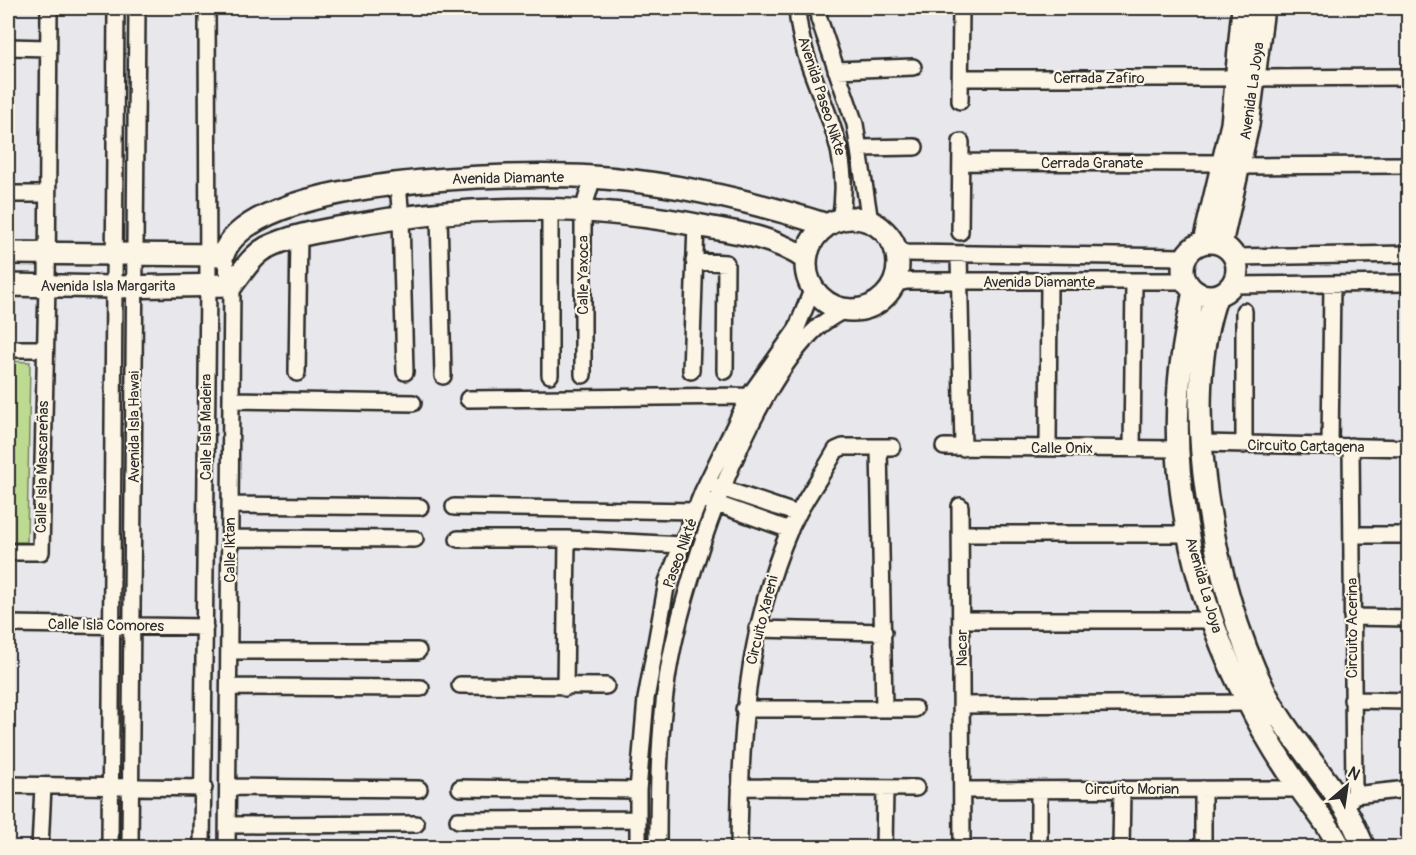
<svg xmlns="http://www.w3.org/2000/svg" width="1416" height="855" font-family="Pangolin,sans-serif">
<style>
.green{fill:#bdda91;stroke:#74825e;stroke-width:1.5}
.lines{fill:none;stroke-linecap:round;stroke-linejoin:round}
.street-casing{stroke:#2b2b2b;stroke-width:20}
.secondary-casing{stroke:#2b2b2b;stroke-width:26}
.street{stroke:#fcf5e5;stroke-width:15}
.secondary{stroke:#fcf5e5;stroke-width:21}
.labels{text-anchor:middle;stroke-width:4.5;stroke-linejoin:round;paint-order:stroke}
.street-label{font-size:15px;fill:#2b2b2b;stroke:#fcf5e5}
</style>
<rect width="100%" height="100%" fill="#e8e8ec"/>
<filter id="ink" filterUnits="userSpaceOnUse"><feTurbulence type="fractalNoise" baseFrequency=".0167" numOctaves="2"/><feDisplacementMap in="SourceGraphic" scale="12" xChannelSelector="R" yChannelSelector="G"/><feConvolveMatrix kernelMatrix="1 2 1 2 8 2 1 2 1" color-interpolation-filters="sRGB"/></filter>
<g filter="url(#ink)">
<!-- green -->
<path class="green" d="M8 361 30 362 27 542H8Z"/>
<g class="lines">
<!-- street casing -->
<g class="street-casing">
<path id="street" d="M797 8C802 86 857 133 840 220
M818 8 819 19 855 124 870 222
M8 47 48 48
M836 70 913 67
M961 78H1237
M1255 78 1408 77
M960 101 961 8
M859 148 915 147
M961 162 1224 163
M1240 166 1408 165
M398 185 401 218 405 372
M8 194H47
M550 209V375
M439 214 443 376
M960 232 961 142
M895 248 906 253 1185 257
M959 254 963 448
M223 255 232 285 227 848
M1235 257 1408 254
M694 261 726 263 725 371
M893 284 907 281H1185
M1232 285 1408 283
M1244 311V445
M8 349H45
M691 371 696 224
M297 373 299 236
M583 375V210L593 177
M468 399 749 396
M231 400 413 403
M1203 443 1408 448
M1330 445 1332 284
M879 447 884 709
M944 447 1180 449
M1048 448 1049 283
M1132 448 1134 282
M715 486 798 514
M709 501 790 530
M230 505 420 507
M960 506 962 848
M454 507 695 511
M961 534H1189
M1353 535H1408
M230 538 415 539
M458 539H567L682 545
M8 552H41L47 285 49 8
M1352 617 1408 618
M962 620H1213
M8 624 205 627
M757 629 884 632
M231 651H418
M460 685 606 686
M229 687 421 688
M565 688 567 539
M1352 700 1408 701
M961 705 1248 703
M744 709H915
M8 785 204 788
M228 787 419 789
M740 787 916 788
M460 788 638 790
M964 790 1300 789
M1354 795 1408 789
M1345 808 1354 795 1351 446
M458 820 638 819
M228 825 416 824
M40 848 43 786
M110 848 116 8
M130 848 137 8
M202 848 208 286 207 8
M638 848V790L646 699 667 582 703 491 749 396 796 330 813 288
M658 848C658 791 659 735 667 679 681 585 747 390 818 327 826 320 836 315 845 309
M739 848C740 738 746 631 790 529 803 501 821 477 836 450L843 447H892
M884 848 885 788
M1039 848V790
M1121 848 1122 789
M1203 848V789"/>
</g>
<!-- secondary casing -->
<g class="secondary-casing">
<path id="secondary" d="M806 264a46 46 0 1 1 92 0a46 46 0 1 1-92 0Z
M1183 269a27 27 0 1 1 54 0a27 27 0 1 1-54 0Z
M1204 242 1232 124 1243 8
M1221 244 1248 125 1263 8
M8 253 223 255C250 176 520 172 592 177 671 182 752 201 827 225
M8 285 114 287 232 285C242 272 252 256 266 248 292 235 321 231 349 226 467 204 590 203 707 227 742 233 777 239 806 259
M1194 291C1188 323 1181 354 1179 386 1170 492 1198 608 1248 702 1263 732 1282 764 1302 791 1315 810 1331 827 1340 848
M1217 295C1177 404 1214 589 1264 690 1285 732 1319 767 1344 807 1352 819 1358 834 1364 848"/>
</g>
<!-- street -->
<use href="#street" class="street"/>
<!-- secondary -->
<use href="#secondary" class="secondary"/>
</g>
</g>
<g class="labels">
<!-- street labels -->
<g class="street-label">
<text x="1099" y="83">Cerrada Zafiro</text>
<text transform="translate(1252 91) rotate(-82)" y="5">Avenida La Joya</text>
<text transform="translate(822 96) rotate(72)" y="5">Avenida Paseo Nikte</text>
<text x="1092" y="168">Cerrada Granate</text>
<text transform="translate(508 178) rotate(-1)" y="5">Avenida Diamante</text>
<text transform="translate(583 275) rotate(-90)" y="5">Calle Yaxoca</text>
<text x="1039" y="287">Avenida Diamante</text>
<text x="108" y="291">Avenida Isla Margarita</text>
<text transform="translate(134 427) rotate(-90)" y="5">Avenida Isla Hawai</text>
<text transform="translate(206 427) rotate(-90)" y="5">Calle Isla Madeira</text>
<text transform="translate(1306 446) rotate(1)" y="5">Circuito Cartagena</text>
<text x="1062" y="453">Calle Onix</text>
<text transform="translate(42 467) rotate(-89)" y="5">Calle Isla Mascareñas</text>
<text transform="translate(230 550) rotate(-90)" y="5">Calle Iktan</text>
<text transform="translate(680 553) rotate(-70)" y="5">Paseo Nikté</text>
<text transform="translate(1204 585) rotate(74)" y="5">Avenida La Joya</text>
<text transform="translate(762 620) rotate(-76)" y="5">Circuito Xareni</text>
<text transform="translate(106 625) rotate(1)" y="5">Calle Isla Comores</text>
<text transform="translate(1352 628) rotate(-90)" y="5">Circuito Acerina</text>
<text transform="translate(962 648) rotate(-90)" y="5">Nacar</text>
<text x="1132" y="794">Circuito Morian</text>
</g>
</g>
<!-- margin -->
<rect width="1416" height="855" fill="none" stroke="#fcf5e5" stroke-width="30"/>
<rect x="15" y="15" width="1386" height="825" fill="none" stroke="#2b2b2b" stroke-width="2" filter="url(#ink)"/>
<!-- north arrow -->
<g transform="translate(1347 786) rotate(29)" stroke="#fcf5e5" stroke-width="4.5" paint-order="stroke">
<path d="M0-4.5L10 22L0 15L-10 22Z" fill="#2b2b2b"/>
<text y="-9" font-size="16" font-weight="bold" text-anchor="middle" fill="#2b2b2b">N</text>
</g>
</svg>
